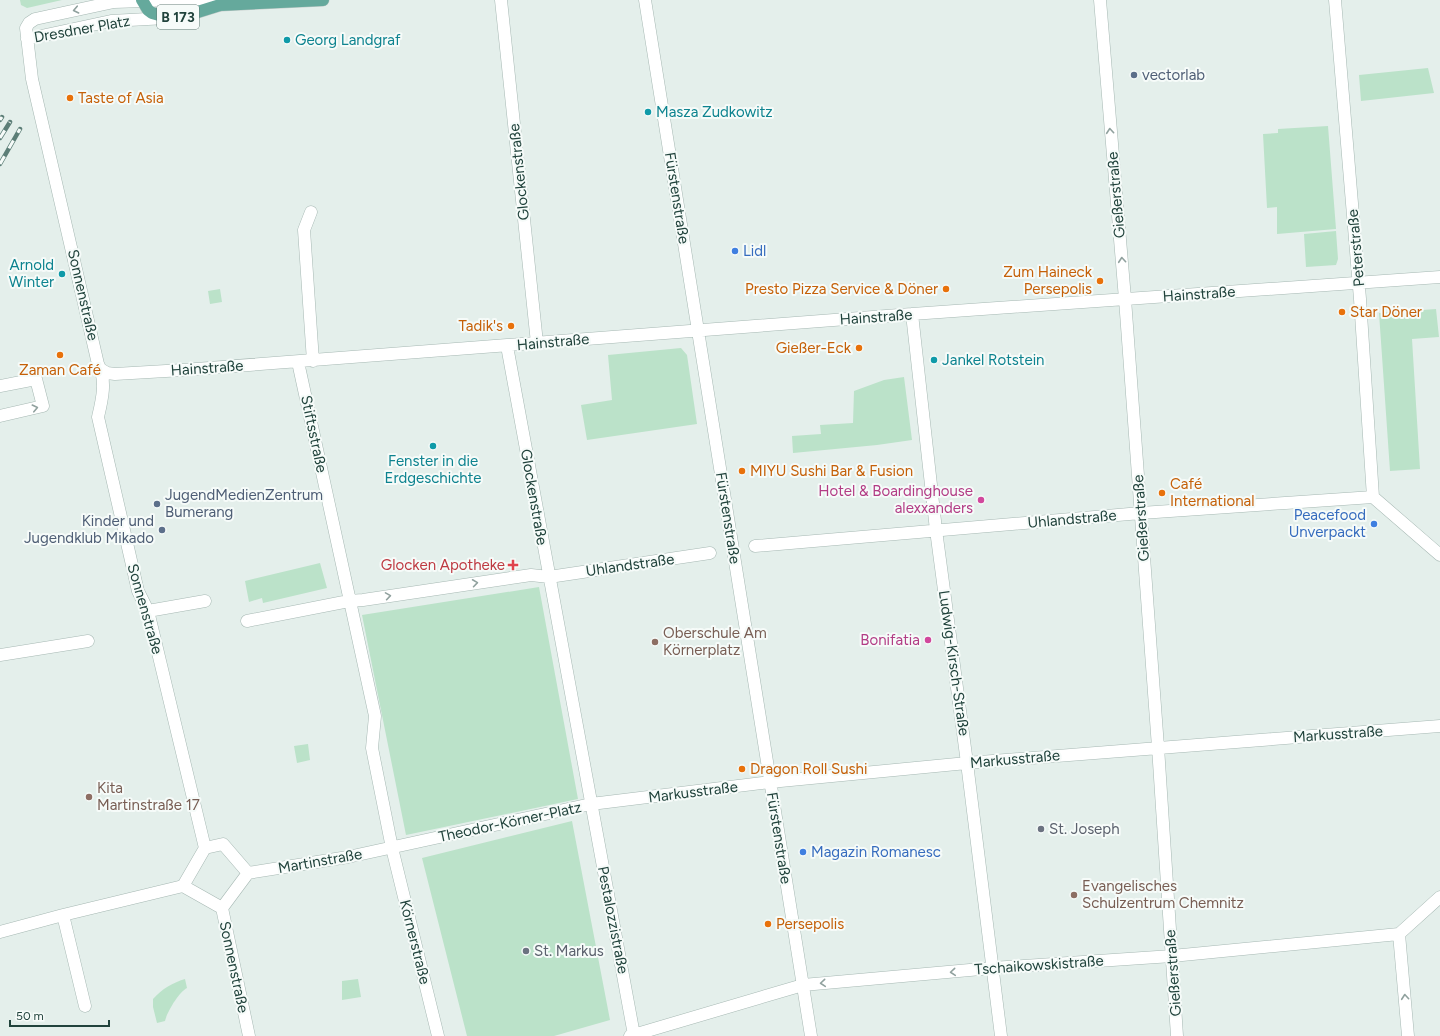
<svg xmlns="http://www.w3.org/2000/svg" width="1440" height="1036" font-family="Figtree,sans-serif">
<style>
.green{fill:#bbe2c9}
.lines{fill:none;stroke-linecap:round;stroke-linejoin:round}
.minor-casing{stroke:#a6b8b3;stroke-width:13}
.major-casing{stroke:#c1cac8;stroke-width:13}
.minor{stroke:#fff;stroke-width:12}
.major{stroke:#65a99c;stroke-width:12}
.rail-casing{stroke:#5c7e77;stroke-width:4.5}
.rail{stroke:#f6fbf9;stroke-width:3;stroke-dasharray:9;stroke-linecap:butt}
.oneway{stroke:#90a19e}
.culture-dot{fill:#0f9aa8;stroke:#f6fbf9;stroke-width:1.5}
.service-dot{fill:#5c6f8a;stroke:#f6fbf9;stroke-width:1.5}
.food-dot{fill:#e8710a;stroke:#f6fbf9;stroke-width:1.5}
.shop-dot{fill:#3f7fe0;stroke:#f6fbf9;stroke-width:1.5}
.hotel-dot{fill:#d1479c;stroke:#f6fbf9;stroke-width:1.5}
.health-dot{fill:#e0444e;stroke:#f6fbf9;stroke-width:1.5}
.education-dot{fill:#8d6e63;stroke:#f6fbf9;stroke-width:1.5}
.worship-dot{fill:#6b7280;stroke:#f6fbf9;stroke-width:1.5}
.labels{text-anchor:middle;stroke-width:4;stroke-linejoin:round;paint-order:stroke}
.shield{fill:#f6fbf9;stroke:#617a75;stroke-width:1}
.shield-label{font-size:14px;font-weight:bold;fill:#21433c}
.street-label{font-size:15px;fill:#21433c;stroke:#f6fbf9}
.culture-label{font-size:15px;fill:#0d838f;stroke:#f6fbf9;text-anchor:start}
.service-label{font-size:15px;fill:#4e5e75;stroke:#f6fbf9;text-anchor:start}
.food-label{font-size:15px;fill:#c56008;stroke:#f6fbf9;text-anchor:start}
.shop-label{font-size:15px;fill:#366cbe;stroke:#f6fbf9;text-anchor:start}
.hotel-label{font-size:15px;fill:#b23c85;stroke:#f6fbf9;text-anchor:end}
.health-label{font-size:15px;fill:#be3a42;stroke:#f6fbf9;text-anchor:end}
.education-label{font-size:15px;fill:#785e54;stroke:#f6fbf9;text-anchor:start}
.worship-label{font-size:15px;fill:#5b616d;stroke:#f6fbf9;text-anchor:start}
</style>
<rect width="100%" height="100%" fill="#e4efeb"/>
<!-- green -->
<path class="green" d="M20 0H62L27 8 21 5Z
M1428 68 1434 93 1361 101 1359 75Z
M1328 126 1336 229 1277 234V207L1267 208 1263 134 1278 133V129Z
M1336 231 1338 259 1336 265 1306 267 1304 234Z
M220 289 222 302 210 304 208 291Z
M1436 309 1439 337 1412 339 1420 469 1390 471 1379 313Z
M681 348 687 355 697 424 587 440 581 405 612 400 608 355Z
M904 377 912 440 877 445 793 453 792 436 821 434 820 425 853 423 854 391 884 380Z
M320 563 327 588 263 603 262 598 249 602 245 581Z
M539 587 578 799 406 835 362 615Z
M308 744 310 760 297 763 294 746Z
M572 821 610 1020 554 1036H467L422 858Z
M185 979 187 988C179 992 167 1012 165 1021L157 1023 153 1007V999C162 989 172 983 185 979Z
M358 979 361 997 342 1000V981Z"/>
<g class="lines">
<!-- minor casing -->
<g class="minor-casing">
<path id="minor" d="M501 0 537 343
M645 0 811 1036
M1100 0 1125 299 1158 747 1177 1036
M1335 0 1360 299 1373 497
M27 39 111 21 166 18
M311 212 304 230 313 361
M912 314 936 530 967 763 1001 1036
M507 346 634 1035
M298 362 375 716 372 748 392 848 438 1036
M102 370 107 373 115 374 183 370 912 314 1440 277
M0 386 36 379 43 406 0 416
M755 546 1141 513 1373 497 1440 555
M148 611 205 601
M247 621 349 601 363 600 531 575 549 577 710 553
M0 655 88 641
M205 848 223 844 248 873
M183 886 205 848 148 611 138 591 98 417C102 400 107 380 98 364L32 79 26 28 29 23 35 19 114 2 172 0 220 5
M183 886 222 908 249 1036
M222 908 248 873 348 857 591 804 770 782 967 763 1440 726
M63 915 85 1006
M0 932 63 915 183 886
M1399 934 1408 1036
M630 1036 803 985 992 968 1172 956 1399 934 1440 897"/>
</g>
<!-- major casing -->
<g class="major-casing">
<path id="major" d="M142 0 148 10 152 13 170 18 188 15 220 5 323 0"/>
</g>
<!-- minor -->
<use href="#minor" class="minor"/>
<!-- major -->
<use href="#major" class="major"/>
<!-- rail casing -->
<g class="rail-casing">
<path id="rail" d="M0 120 2 117
M0 138 10 122
M0 164 20 129"/>
</g>
<!-- rail -->
<use href="#rail" class="rail"/>
</g>
<!-- one-way arrows -->
<defs><path id="oneway-chevron" d="M-2-3.5L2.5 0L-2 3.5" fill="none" stroke-width="1.6" stroke-linecap="round" stroke-linejoin="round"/></defs>
<g class="oneway">
<use href="#oneway-chevron" transform="translate(76 10) rotate(168)"/>
<use href="#oneway-chevron" transform="translate(1110 131) rotate(-95)"/>
<use href="#oneway-chevron" transform="translate(1122 260) rotate(-95)"/>
<use href="#oneway-chevron" transform="translate(35 408) rotate(-13)"/>
<use href="#oneway-chevron" transform="translate(475 583) rotate(-8)"/>
<use href="#oneway-chevron" transform="translate(388 596) rotate(-9)"/>
<use href="#oneway-chevron" transform="translate(953 972) rotate(175)"/>
<use href="#oneway-chevron" transform="translate(823 983) rotate(175)"/>
<use href="#oneway-chevron" transform="translate(1405 997) rotate(-95)"/>
</g>
<!-- markers -->
<g class="culture-dot">
<circle cx="287" cy="40" r="4"/>
<circle cx="648" cy="112" r="4"/>
<circle cx="62" cy="274" r="4"/>
<circle cx="934" cy="360" r="4"/>
<circle cx="433" cy="446" r="4"/>
</g>
<g class="service-dot">
<circle cx="1134" cy="75" r="4"/>
<circle cx="157" cy="504" r="4"/>
<circle cx="162" cy="530" r="4"/>
</g>
<g class="food-dot">
<circle cx="70" cy="98" r="4"/>
<circle cx="1100" cy="281" r="4"/>
<circle cx="946" cy="289" r="4"/>
<circle cx="1342" cy="312" r="4"/>
<circle cx="511" cy="326" r="4"/>
<circle cx="859" cy="348" r="4"/>
<circle cx="60" cy="355" r="4"/>
<circle cx="742" cy="471" r="4"/>
<circle cx="1162" cy="493" r="4"/>
<circle cx="742" cy="769" r="4"/>
<circle cx="768" cy="924" r="4"/>
</g>
<g class="shop-dot">
<circle cx="735" cy="251" r="4"/>
<circle cx="1374" cy="524" r="4"/>
<circle cx="803" cy="852" r="4"/>
</g>
<g class="hotel-dot">
<circle cx="981" cy="500" r="4"/>
<circle cx="928" cy="640" r="4"/>
</g>
<path class="health-dot" d="M511 559h4v4h4v4h-4v4h-4v-4h-4v-4h4z"/>
<g class="education-dot">
<circle cx="655" cy="642" r="4"/>
<circle cx="89" cy="797" r="4"/>
<circle cx="1074" cy="895" r="4"/>
</g>
<g class="worship-dot">
<circle cx="1041" cy="829" r="4"/>
<circle cx="526" cy="951" r="4"/>
</g>
<g class="labels">
<!-- shield labels -->
<rect class="shield" x="157" y="5" width="42" height="24" rx="3"/>
<g class="shield-label">
<text x="178" y="22">B 173</text>
</g>
<!-- street labels -->
<g class="street-label">
<text transform="translate(82 29) rotate(-10)" y="5">Dresdner Platz</text>
<text transform="translate(519 172) rotate(-96)" y="5">Glockenstraße</text>
<text transform="translate(1116 195) rotate(-95)" y="5">Gießerstraße</text>
<text transform="translate(677 198) rotate(81)" y="5">Fürstenstraße</text>
<text transform="translate(1356 248) rotate(-95)" y="5">Peterstraße</text>
<text transform="translate(1199 294) rotate(-4)" y="5">Hainstraße</text>
<text transform="translate(83 295) rotate(77)" y="5">Sonnenstraße</text>
<text transform="translate(876 317) rotate(-4)" y="5">Hainstraße</text>
<text transform="translate(553 342) rotate(-5)" y="5">Hainstraße</text>
<text transform="translate(207 368) rotate(-4)" y="5">Hainstraße</text>
<text transform="translate(314 434) rotate(78)" y="5">Stiftsstraße</text>
<text transform="translate(534 497) rotate(80)" y="5">Glockenstraße</text>
<text transform="translate(728 518) rotate(81)" y="5">Fürstenstraße</text>
<text transform="translate(1141 518) rotate(-94)" y="5">Gießerstraße</text>
<text transform="translate(1072 519) rotate(-5)" y="5">Uhlandstraße</text>
<text transform="translate(630 565) rotate(-8)" y="5">Uhlandstraße</text>
<text transform="translate(145 609) rotate(74)" y="5">Sonnenstraße</text>
<text transform="translate(954 663) rotate(82)" y="5">Ludwig-Kirsch-Straße</text>
<text transform="translate(1338 734) rotate(-4)" y="5">Markusstraße</text>
<text transform="translate(1015 759) rotate(-5)" y="5">Markusstraße</text>
<text transform="translate(693 792) rotate(-7)" y="5">Markusstraße</text>
<text transform="translate(510 822) rotate(-12)" y="5">Theodor-Körner-Platz</text>
<text transform="translate(779 838) rotate(81)" y="5">Fürstenstraße</text>
<text transform="translate(320 861) rotate(-10)" y="5">Martinstraße</text>
<text transform="translate(613 920) rotate(79)" y="5">Pestalozzistraße</text>
<text transform="translate(415 942) rotate(76)" y="5">Körnerstraße</text>
<text transform="translate(1039 965) rotate(-4)" y="5">Tschaikowskistraße</text>
<text transform="translate(234 967) rotate(78)" y="5">Sonnenstraße</text>
<text transform="translate(1173 973) rotate(-94)" y="5">Gießerstraße</text>
</g>
<!-- culture labels -->
<g class="culture-label">
<text x="295" y="45">Georg Landgraf</text>
<text x="656" y="117">Masza Zudkowitz</text>
<text x="54" y="270" text-anchor="end">Arnold<tspan x="54" dy="17">Winter</tspan></text>
<text x="942" y="365">Jankel Rotstein</text>
<text x="433" y="466" text-anchor="middle">Fenster in die<tspan x="433" dy="17">Erdgeschichte</tspan></text>
</g>
<!-- service labels -->
<g class="service-label">
<text x="1142" y="80">vectorlab</text>
<text x="165" y="500">JugendMedienZentrum<tspan x="165" dy="17">Bumerang</tspan></text>
<text x="154" y="526" text-anchor="end">Kinder und<tspan x="154" dy="17">Jugendklub Mikado</tspan></text>
</g>
<!-- food labels -->
<g class="food-label">
<text x="78" y="103">Taste of Asia</text>
<text x="1092" y="277" text-anchor="end">Zum Haineck<tspan x="1092" dy="17">Persepolis</tspan></text>
<text x="938" y="294" text-anchor="end">Presto Pizza Service &amp; Döner</text>
<text x="1350" y="317">Star Döner</text>
<text x="503" y="331" text-anchor="end">Tadik's</text>
<text x="851" y="353" text-anchor="end">Gießer-Eck</text>
<text x="60" y="375" text-anchor="middle">Zaman Café</text>
<text x="750" y="476">MIYU Sushi Bar &amp; Fusion</text>
<text x="1170" y="489">Café<tspan x="1170" dy="17">International</tspan></text>
<text x="750" y="774">Dragon Roll Sushi</text>
<text x="776" y="929">Persepolis</text>
</g>
<!-- shop labels -->
<g class="shop-label">
<text x="743" y="256">Lidl</text>
<text x="1366" y="520" text-anchor="end">Peacefood<tspan x="1366" dy="17">Unverpackt</tspan></text>
<text x="811" y="857">Magazin Romanesc</text>
</g>
<!-- hotel labels -->
<g class="hotel-label">
<text x="973" y="496">Hotel &amp; Boardinghouse<tspan x="973" dy="17">alexxanders</tspan></text>
<text x="920" y="645">Bonifatia</text>
</g>
<!-- health labels -->
<g class="health-label">
<text x="505" y="570">Glocken Apotheke</text>
</g>
<!-- education labels -->
<g class="education-label">
<text x="663" y="638">Oberschule Am<tspan x="663" dy="17">Körnerplatz</tspan></text>
<text x="97" y="793">Kita<tspan x="97" dy="17">Martinstraße 17</tspan></text>
<text x="1082" y="891">Evangelisches<tspan x="1082" dy="17">Schulzentrum Chemnitz</tspan></text>
</g>
<!-- worship labels -->
<g class="worship-label">
<text x="1049" y="834">St. Joseph</text>
<text x="534" y="956">St. Markus</text>
</g>
</g>
<!-- scale -->
<path d="M10 1020v6h99v-6" fill="none" stroke="#21433c" stroke-width="2"/>
<text x="16" y="1020" font-size="12" fill="#21433c" stroke="#f6fbf9" stroke-width="3" paint-order="stroke">50 m</text>
</svg>
